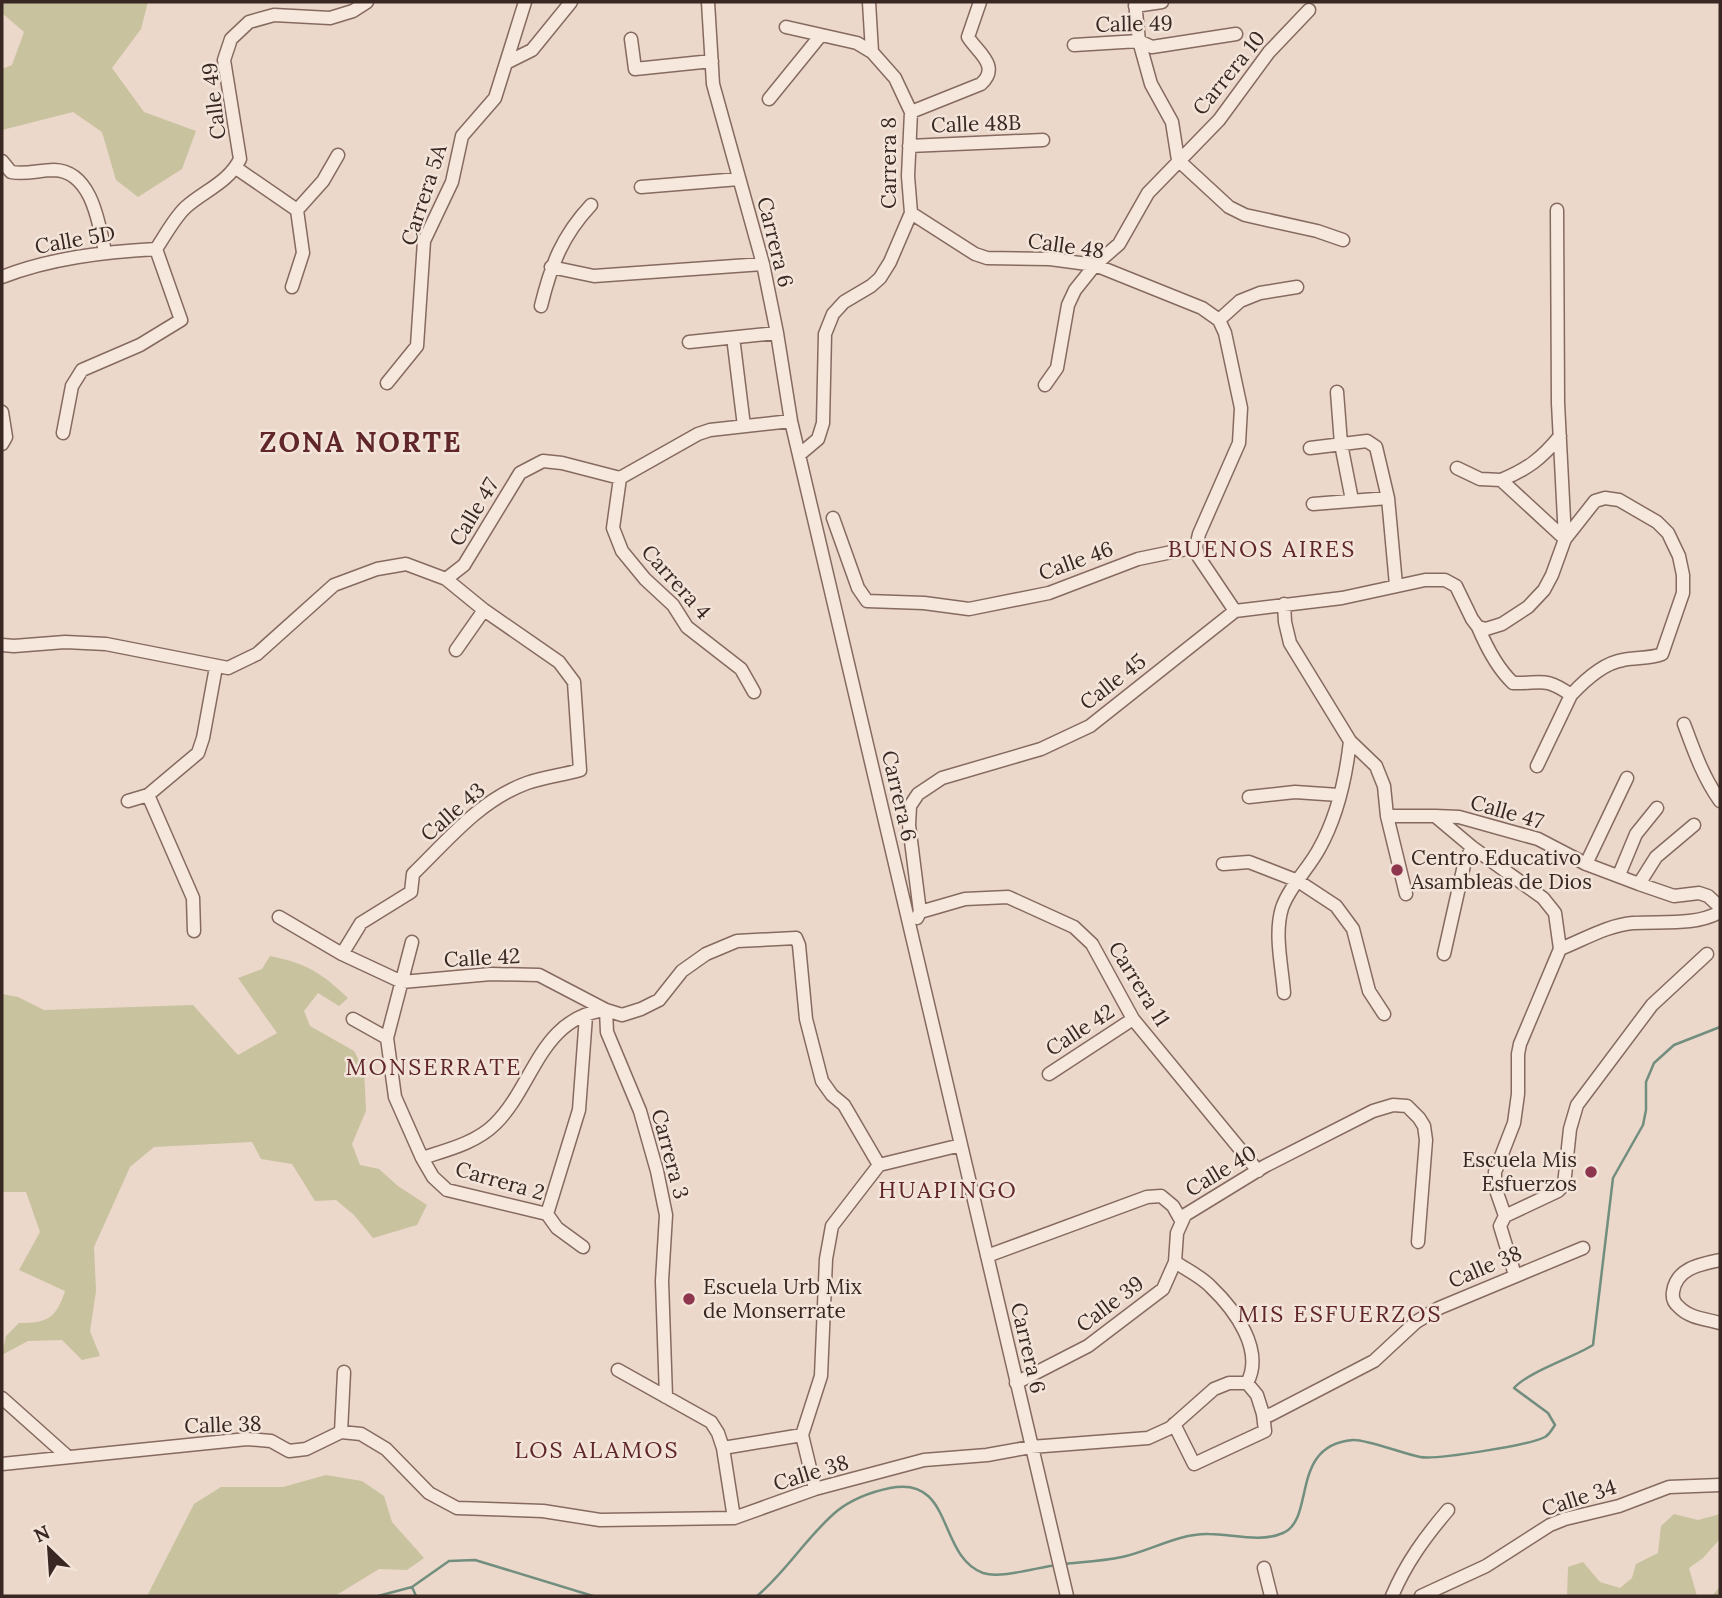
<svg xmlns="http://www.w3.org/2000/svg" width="1722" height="1598" font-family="Lora,serif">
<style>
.green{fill:#c8c29f}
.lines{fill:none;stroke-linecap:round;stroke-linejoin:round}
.stream{stroke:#718e7f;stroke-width:2.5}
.minor-casing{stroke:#866a60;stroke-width:15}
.minor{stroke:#f6e8dd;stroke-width:12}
.poi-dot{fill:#8f364f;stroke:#f3e4d9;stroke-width:2.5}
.labels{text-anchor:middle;stroke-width:5;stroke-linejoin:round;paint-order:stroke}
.street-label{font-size:21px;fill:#382722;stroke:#f3e4d9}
.poi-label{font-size:21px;fill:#382722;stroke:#f3e4d9;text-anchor:start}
.neighbourhood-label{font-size:23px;letter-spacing:2px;fill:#602629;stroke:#f3e4d9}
.district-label{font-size:28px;font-weight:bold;letter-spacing:2px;fill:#602629;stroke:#f3e4d9}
</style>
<rect width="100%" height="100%" fill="#ebd8ca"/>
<!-- green -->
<path class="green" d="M2 2H148L141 29 112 68 144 112 196 131 182 169 138 197 116 180 102 132 73 112 2 130V69L12 65 24 32 2 13Z
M270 956C308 964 320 972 348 998L339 1006 318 993 304 1011 310 1026 354 1051 364 1070 366 1111 352 1144 360 1165 379 1169 398 1186 427 1205 417 1225 373 1238 354 1215 336 1200 315 1201 292 1164 261 1159 252 1142 154 1147 130 1167 94 1247 96 1291 90 1331 100 1356 82 1360 62 1340 28 1341 2 1355 6 1336 19 1323C47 1323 56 1319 65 1291L19 1270 40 1232 26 1192H2V994L18 997 44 1010 193 1005 238 1055 277 1033 238 978 262 969Z
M326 1475 362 1481 384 1496 392 1522 424 1558 407 1570 379 1569 335 1596H147L194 1504 221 1487H283Z
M1674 1514 1698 1520 1720 1514V1539L1703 1558 1689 1568 1697 1596 1713 1595 1720 1586V1596H1567L1568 1567 1583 1562 1600 1582 1620 1588 1632 1578 1636 1564 1658 1553 1661 1526Z"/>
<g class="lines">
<!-- stream -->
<path class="stream" d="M1064 1564C1083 1562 1103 1561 1122 1557 1150 1551 1179 1533 1209 1534 1232 1534 1260 1543 1283 1533 1316 1519 1289 1445 1353 1440 1366 1439 1404 1454 1420 1457 1436 1460 1530 1445 1545 1437 1550 1434 1552 1429 1555 1425L1548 1413 1514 1388C1528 1372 1572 1358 1593 1345L1613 1178 1643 1125 1646 1110V1082L1654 1063 1674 1045 1720 1027
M412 1587 416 1596
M378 1596 412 1587 449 1561 475 1560 593 1596
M757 1596C787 1571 807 1536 837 1511 852 1499 871 1492 890 1488 954 1475 937 1556 983 1573 1001 1579 1038 1567 1057 1565"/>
<!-- minor casing -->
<g class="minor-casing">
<path id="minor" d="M708 2 713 84 763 264 777 333 791 421 1067 1596
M869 2 872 52
M1135 2 1139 41 1151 84 1172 122 1178 160 1229 207 1245 215 1317 231 1343 240
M1135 6 1162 2
M786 27 857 43 872 52 895 78 911 112 908 176 911 213 890 262 880 278 871 286 844 302 833 314 825 334 823 423 818 439 799 455
M631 39 635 69 712 61
M1074 45 1139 41 1152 47 1236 34
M506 63 532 50 571 2
M769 99 821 35
M911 112 981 84C1001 66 977 52 968 37L980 2
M909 146 1043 140
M2 161 11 172C26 175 39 170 54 170 92 171 99 224 105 252
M236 168 297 210
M641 187 739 179
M297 210 323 181 338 155
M911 213 975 254 987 258 1050 259 1095 265 1202 308 1219 320 1225 333 1241 408 1239 443 1199 534 1196 547 1198 556 1235 611
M156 249C165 236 174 218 186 207 204 191 229 182 240 159L224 60 231 39 249 22 274 15 330 18 353 11 367 2
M551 267 594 276 763 264
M2 277C50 258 104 252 156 249
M292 287 303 253 297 210
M541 306C551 265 562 236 591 205
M1219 320 1240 301 1260 293 1297 287
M689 342 777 333
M734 345 744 426
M387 383 417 346 424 241 452 182 462 136 495 98 525 2
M1045 385 1057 368 1068 305 1075 290 1095 265 1119 244 1148 193 1219 120 1269 52 1309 10
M1337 392 1341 444 1352 500
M2 412 6 437 2 444
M63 433 72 386 82 370 140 345 181 320 156 249
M1310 448 1367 441 1376 447 1388 498 1396 585
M1457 468 1480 479 1501 480 1565 539 1558 403 1557 210
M620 478 613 528 622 551 645 579 673 605 687 627 741 669 754 692
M1501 480C1528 469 1542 458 1560 436
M1313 504 1388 498
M833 518 858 588 867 601 924 603 969 609 1049 593 1138 559 1196 547
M1284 604 1285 622 1290 643 1350 741 1376 766 1384 786 1387 816 1406 894
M1478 627C1486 646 1497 668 1513 683 1542 684 1544 676 1571 695
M2 645 14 646 65 642 106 644 228 668 257 654 334 585 377 569 406 564 446 579 464 565 520 473 543 461 562 463 620 478 698 434 710 430 791 421
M456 650 484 610
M1684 724C1694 751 1703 777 1720 801
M148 795 193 898 194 931
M1249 797 1295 792 1339 795
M128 801 148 795 198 753 203 738 216 667
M1387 816H1435L1472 847 1543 898 1555 913 1560 949
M1435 816 1459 817 1538 839 1586 864 1639 884 1674 896 1699 893 1708 896 1720 907
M1223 864 1249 862 1298 881 1336 906 1353 929 1369 991 1384 1014
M1586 864 1627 778
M1619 875 1636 834 1657 808
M1639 884 1656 857 1694 825
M920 912 909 825 910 806 918 794 942 778 1041 749 1090 726 1235 611 1342 598 1425 580H1445L1456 586 1472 619 1478 627 1486 629 1502 624 1528 607 1544 590 1552 575 1565 539 1595 501 1605 498 1619 500 1657 522 1668 533 1679 556 1683 575V593L1662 654C1650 659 1636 657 1623 660 1603 663 1584 681 1571 695L1537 766
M279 917 342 954 402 982 491 974 539 975 606 1010 622 1015 641 1009 659 1000 682 971 706 954 737 941 796 938 799 945 806 1019 822 1081 832 1095 844 1105 879 1165 832 1226 826 1259 821 1376 802 1435 815 1489
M917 918 920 912 965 899 1008 897 1074 927 1092 944 1133 1019 1258 1171
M412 942 387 1038 395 1097 422 1158 433 1177 447 1190 547 1214 557 1228 583 1247
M342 954 361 923 411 892 413 874C448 840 480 800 527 783 544 777 563 775 580 770L574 682 559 662 484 610 446 579
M1444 954 1464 865 1472 847
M1284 993C1282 966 1274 934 1282 908 1289 887 1309 868 1319 849 1337 817 1346 777 1350 741
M353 1019 387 1038
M1049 1074 1133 1019
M422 1158C447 1150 476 1143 495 1124 534 1086 540 1017 606 1010L607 1032 640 1111 657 1171 666 1215 662 1281 666 1397
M879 1165 961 1145
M547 1214 579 1110 586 1016
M1505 1216 1558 1191 1564 1185 1570 1129 1577 1105 1652 1005 1707 954
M987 1256 1147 1197 1161 1196 1173 1206 1182 1222
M1720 1260C1701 1264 1676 1268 1673 1292 1672 1298 1674 1303 1679 1307 1689 1318 1706 1319 1720 1323
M1175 1262C1187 1270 1202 1277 1211 1287 1234 1309 1265 1350 1247 1383
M1515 1275 1500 1226 1505 1216 1495 1187V1172L1514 1123 1518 1094V1054L1520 1044 1560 949C1583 940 1608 925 1633 923 1662 921 1694 926 1720 912
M618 1370 711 1422 718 1433 723 1448
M1016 1383 1088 1346 1163 1289 1175 1262 1177 1233 1185 1215 1265 1166 1373 1111 1393 1105 1407 1106 1419 1118 1424 1126 1426 1140 1418 1242
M2 1398 67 1456
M1174 1424 1194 1464 1265 1431 1263 1414
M341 1432 344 1372
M2 1464 247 1439 271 1441 289 1451 306 1449 341 1432 361 1434 386 1449 429 1493 457 1508 543 1511 600 1520 734 1518 815 1489 924 1460 987 1455 1031 1447 1148 1438 1170 1428 1214 1389 1229 1383H1247L1257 1395 1263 1414 1270 1415 1374 1361 1416 1322 1439 1308 1583 1248
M734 1518 723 1448 802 1435
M1264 1568 1271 1596
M1392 1596C1406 1563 1425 1537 1448 1510
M1421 1596 1486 1566 1550 1525 1565 1519 1619 1506 1669 1487 1720 1485"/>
</g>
<!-- minor -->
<use href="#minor" class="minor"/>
</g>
<!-- markers -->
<g class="poi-dot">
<circle cx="1397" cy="870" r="7"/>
<circle cx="1591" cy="1172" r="7"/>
<circle cx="689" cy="1299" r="7"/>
</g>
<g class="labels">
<!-- street labels -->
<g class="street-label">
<text transform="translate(1134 24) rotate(-1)" y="7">Calle 49</text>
<text transform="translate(1229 73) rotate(-51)" y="7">Carrera 10</text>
<text transform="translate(214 101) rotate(-97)" y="7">Calle 49</text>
<text transform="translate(976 124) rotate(-2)" y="7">Calle 48B</text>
<text transform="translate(889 163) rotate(-90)" y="7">Carrera 8</text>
<text transform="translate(424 195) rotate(-72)" y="7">Carrera 5A</text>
<text transform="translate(75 240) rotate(-10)" y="7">Calle 5D</text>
<text transform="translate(775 242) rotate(76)" y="7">Carrera 6</text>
<text transform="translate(1066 246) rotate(8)" y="7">Calle 48</text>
<text transform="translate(474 512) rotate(-59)" y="7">Calle 47</text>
<text transform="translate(1076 561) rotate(-20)" y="7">Calle 46</text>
<text transform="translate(676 582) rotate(48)" y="7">Carrera 4</text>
<text transform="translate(1113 682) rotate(-38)" y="7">Calle 45</text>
<text transform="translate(899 796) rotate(77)" y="7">Carrera 6</text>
<text transform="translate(453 812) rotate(-41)" y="7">Calle 43</text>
<text transform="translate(1507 812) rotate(16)" y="7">Calle 47</text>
<text transform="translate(482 958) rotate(-3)" y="7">Calle 42</text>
<text transform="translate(1139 984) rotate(58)" y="7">Carrera 11</text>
<text transform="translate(1080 1030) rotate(-33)" y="7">Calle 42</text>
<text transform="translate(670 1154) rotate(75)" y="7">Carrera 3</text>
<text transform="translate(1221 1171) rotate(-31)" y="7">Calle 40</text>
<text transform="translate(500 1181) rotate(16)" y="7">Carrera 2</text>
<text transform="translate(1485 1267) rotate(-23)" y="7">Calle 38</text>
<text transform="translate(1110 1304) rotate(-37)" y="7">Calle 39</text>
<text transform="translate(1028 1348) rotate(77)" y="7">Carrera 6</text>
<text transform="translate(223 1425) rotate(-2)" y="7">Calle 38</text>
<text transform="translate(811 1473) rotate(-17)" y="7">Calle 38</text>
<text transform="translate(1579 1498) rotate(-18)" y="7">Calle 34</text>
</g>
<!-- poi labels -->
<g class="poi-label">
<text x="1411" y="865">Centro Educativo<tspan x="1411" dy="24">Asambleas de Dios</tspan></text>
<text x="1577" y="1167" text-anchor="end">Escuela Mis<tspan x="1577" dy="24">Esfuerzos</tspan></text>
<text x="703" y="1294">Escuela Urb Mix<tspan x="703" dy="24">de Monserrate</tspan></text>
</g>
<!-- neighbourhood labels -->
<g class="neighbourhood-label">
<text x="1262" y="557">BUENOS AIRES</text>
<text x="434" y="1075">MONSERRATE</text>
<text x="948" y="1198">HUAPINGO</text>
<text x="1340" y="1322">MIS ESFUERZOS</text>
<text x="597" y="1458">LOS ALAMOS</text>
</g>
<!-- district labels -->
<g class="district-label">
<text x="361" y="452">ZONA NORTE</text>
</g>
</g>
<!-- border -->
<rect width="1722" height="1598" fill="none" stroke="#382722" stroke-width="7"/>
<!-- north arrow -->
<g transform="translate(49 1549) rotate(335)" stroke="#f3e4d9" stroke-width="5" paint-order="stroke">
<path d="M0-5L12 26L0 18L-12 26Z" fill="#382722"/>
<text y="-10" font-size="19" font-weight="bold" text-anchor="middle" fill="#382722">N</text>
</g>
</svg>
